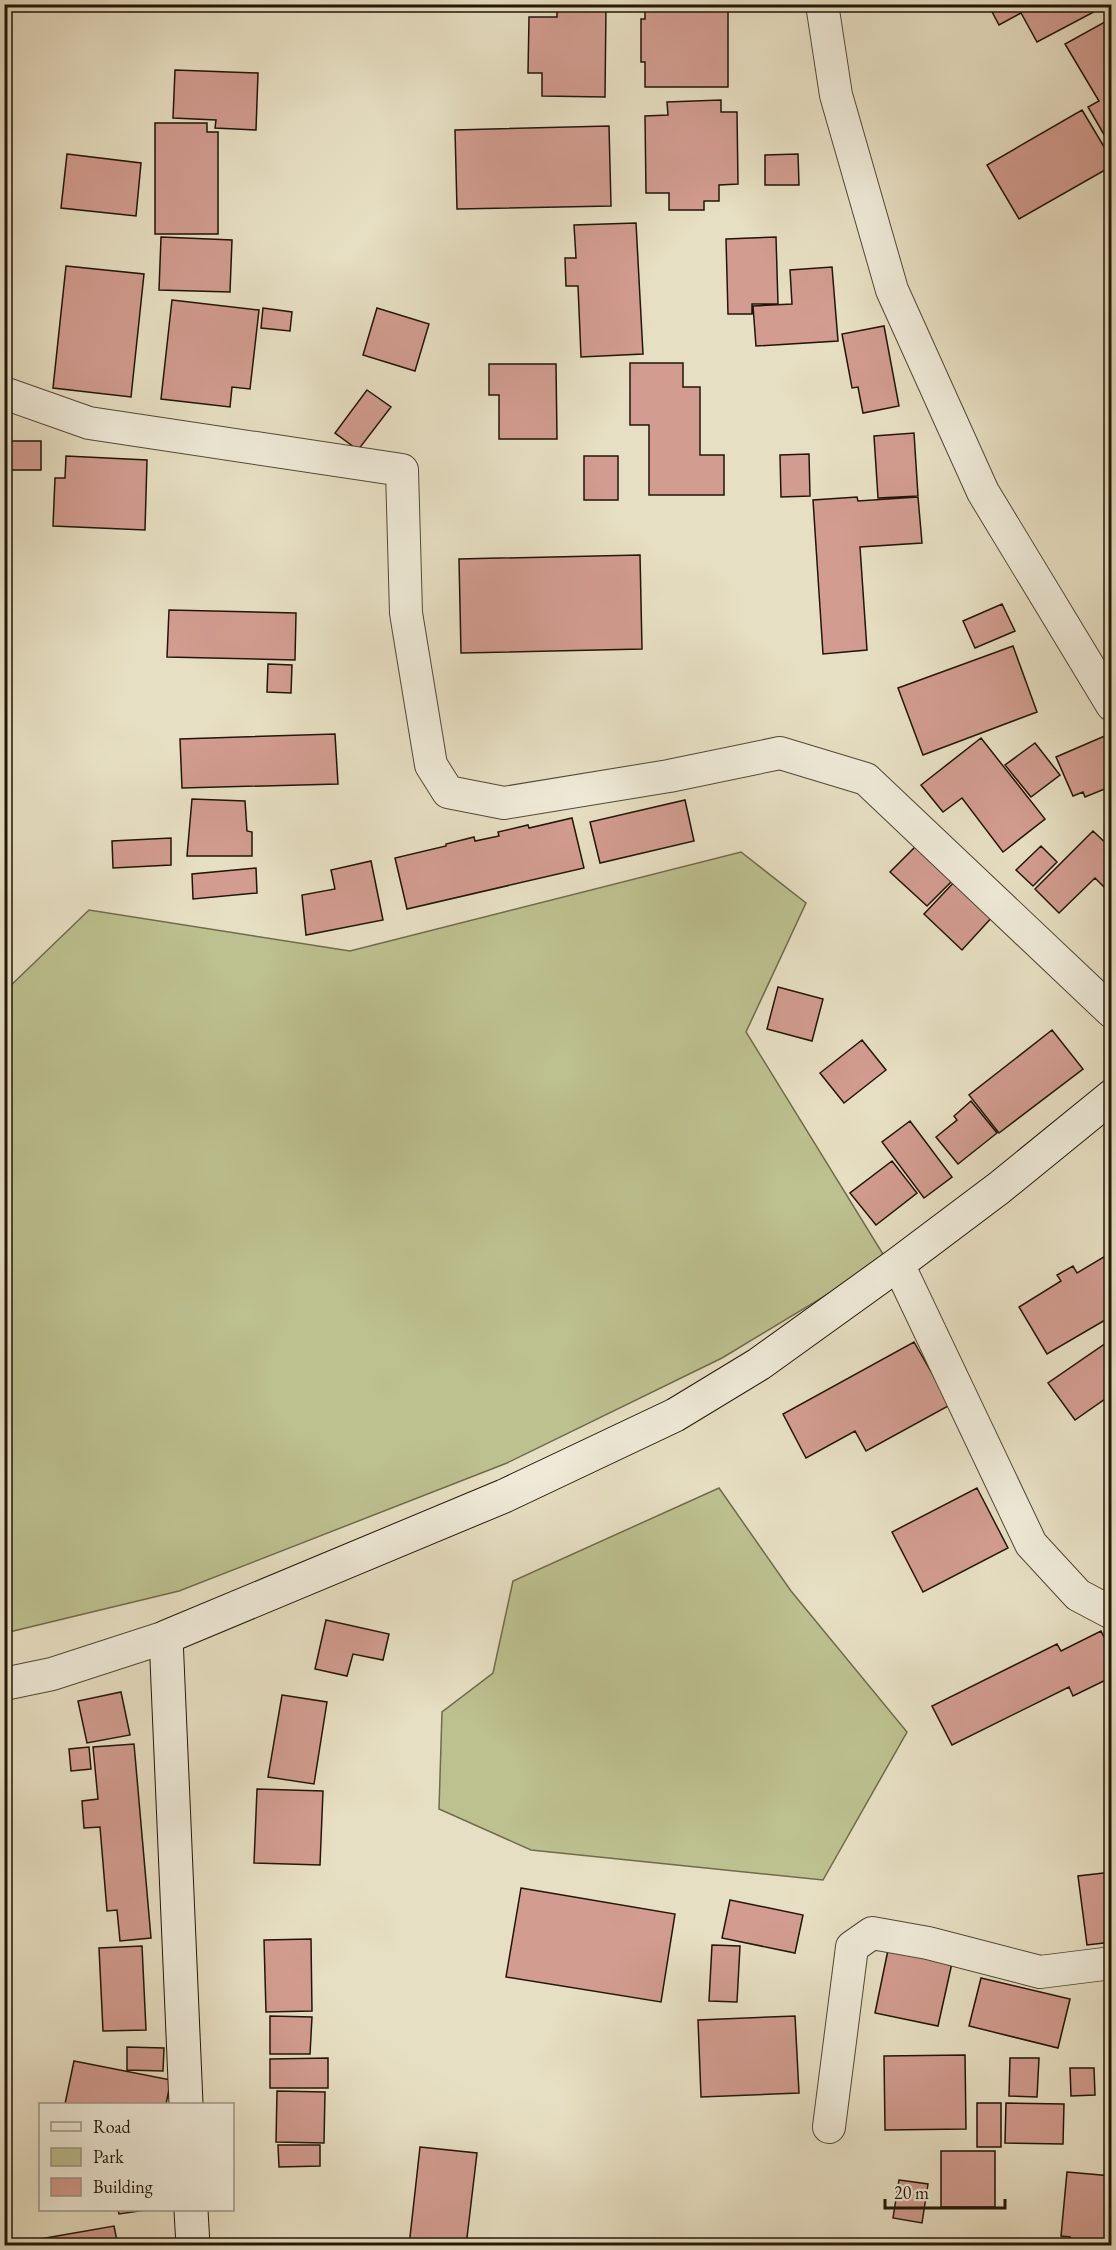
<svg xmlns="http://www.w3.org/2000/svg" width="1116" height="2250" font-family="'EB Garamond',serif">
<style>
.green{fill:#bdc08f;stroke:#6f6b4b;stroke-width:1.5}
.building{fill:#d29c90;stroke:#211607;stroke-width:1.5}
.lines{fill:none;stroke-linecap:round;stroke-linejoin:round}
.street-casing{stroke:#524836;stroke-width:34}
.secondary-casing{stroke:#211607;stroke-width:35}
.street{stroke:#efead8;stroke-width:32}
.secondary{stroke:#efead8;stroke-width:33}
</style>
<rect width="100%" height="100%" fill="#e7dfc3"/>
<filter id="stains"><feTurbulence type="fractalNoise" baseFrequency=".00333" numOctaves="4"/><feColorMatrix values="0 0 0 0 .2 0 0 0 0 .09 0 0 0 0 .02 0 0 0 .5 -.17"/></filter>
<radialGradient id="worn" r=".72"><stop offset=".6" stop-color="#630" stop-opacity="0"/><stop offset="1" stop-color="#630" stop-opacity=".3"/></radialGradient>
<!-- green -->
<path class="green" d="M741 852 806 903 746 1032 886 1259 722 1358 507 1463 179 1591 5 1633V991L89 910 350 951Z
M719 1488 791 1591 907 1732 823 1880 531 1850 439 1809 442 1712 493 1673 513 1581Z"/>
<!-- building -->
<path class="building" d="M645 4H728V87H645V62H641V19H645Z
M988 4H1105V6L1037 42 1021 13 999 25Z
M557 6H606L605 97 542 96V73H528L529 17H557Z
M1112 18V135L1106 138 1088 107 1099 101 1065 44Z
M175 70 258 73 256 130 215 128 216 120 173 118Z
M721 100V112H737L738 184 719 185V201H704V210H669V193H646L645 116 668 115 667 102Z
M1082 110 1112 160V166L1019 219 987 165Z
M155 123H207V132H218V234H155Z
M609 126 611 206 457 209 455 130Z
M67 154 141 163 136 216 61 208Z
M798 154 799 185H765V155Z
M636 223 643 354 581 357 578 286H566L565 258H576L574 225Z
M161 237 232 240 230 292 159 290Z
M776 237 778 304H752V314H728L726 239Z
M66 266 144 274 131 397 53 388Z
M832 267 838 341 756 346 753 306 792 304 790 270Z
M172 300 259 310 250 389 232 387 230 407 161 399Z
M263 308 292 312 290 331 261 328Z
M377 308 429 324 415 371 363 355Z
M884 326 899 406 863 413 858 387 852 388 842 334Z
M630 363H683V387H700V455H724V495H649V425H630Z
M489 364H556L557 439H499V395H489Z
M367 390 391 407 358 450 335 433Z
M914 433 918 496 878 498 874 436Z
M4 441H41V470H4Z
M809 454 810 496 781 497 780 455Z
M66 456 147 460 145 530 53 526 55 478H65Z
M584 456H618V500H584Z
M857 497 858 501 918 497 922 543 860 547 867 650 823 654 813 500Z
M640 555 642 649 461 653 459 559Z
M1002 604 1015 631 975 648 963 621Z
M169 610 296 613 295 660 167 657Z
M1013 646 1037 712 923 755 898 688Z
M268 664 292 665 291 693 267 692Z
M335 734 338 784 182 788 180 739Z
M1107 735 1112 746V786L1085 797 1083 792 1073 796 1056 757Z
M981 738 1045 819 1003 852 962 798 943 812 921 785Z
M1035 743 1060 775 1031 797 1005 765Z
M192 799 245 801 247 831 252 832V856H187Z
M685 800 694 841 600 863 590 822Z
M572 818 584 868 407 909 395 858 446 846V844L474 837 475 841 499 836 498 832 528 825 529 828Z
M1093 831 1112 849V888L1108 891 1095 878 1059 913 1035 889Z
M171 838V865L113 868 112 841Z
M918 844 958 875 927 906 890 872Z
M1041 846 1057 862 1033 886 1016 870Z
M371 861 383 920 306 935 302 895 335 889 331 870Z
M256 868 257 893 193 899 192 874Z
M957 879 994 915 962 950 924 914Z
M778 987 823 999 812 1041 767 1029Z
M1052 1030 1083 1069 999 1133 969 1095Z
M862 1040 886 1070 844 1103 820 1073Z
M971 1101 997 1133 958 1164 936 1137 957 1120 954 1116Z
M910 1121 952 1177 924 1198 882 1142Z
M892 1161 917 1193 876 1225 850 1193Z
M1112 1252V1316L1047 1354 1019 1307 1061 1281 1057 1275 1073 1266 1077 1273Z
M1112 1339V1394L1075 1420 1048 1383Z
M914 1342 950 1405 866 1451 855 1431 806 1458 783 1414Z
M977 1488 1008 1548 923 1592 892 1532Z
M326 1620 389 1634 383 1660 353 1654 347 1676 315 1669Z
M1101 1631 1112 1653V1677L1073 1696 1069 1687 952 1745 932 1706 1057 1644 1061 1651Z
M121 1692 130 1735 87 1743 78 1701Z
M282 1695 327 1702 314 1784 268 1777Z
M134 1744 151 1938 120 1941 117 1910 107 1911 100 1827 84 1828 82 1801 98 1799 93 1747Z
M89 1747 91 1769 71 1771 69 1749Z
M257 1789 323 1791 320 1865 254 1863Z
M1112 1872V1942L1087 1945 1078 1876Z
M521 1888 675 1914 661 2002 506 1977Z
M730 1900 803 1915 795 1953 722 1938Z
M311 1939 312 2011 266 2012 264 1940Z
M712 1945 740 1946 737 2002 709 2001Z
M142 1946 146 2030 103 2031 99 1948Z
M888 1950 952 1963 938 2026 875 2013Z
M981 1978 1070 1999 1058 2048 969 2026Z
M270 2016 312 2017 310 2054H270Z
M795 2016 799 2093 701 2097 698 2020Z
M127 2047 164 2048 163 2071 127 2070Z
M965 2055 966 2129 885 2130 884 2056Z
M328 2058V2088H270V2059Z
M1010 2058H1039L1037 2097 1009 2096Z
M74 2061 171 2080 166 2104H65Z
M1070 2068H1094L1095 2095 1071 2096Z
M277 2091 325 2092 324 2143 276 2142Z
M977 2103H1001V2147H977Z
M1006 2103 1064 2104 1063 2144 1005 2143Z
M278 2145H320V2166L279 2167Z
M420 2147 477 2153 466 2246H409Z
M941 2151H995V2207H941Z
M1067 2172 1112 2176V2246H1069L1070 2237 1061 2236Z
M899 2180 928 2184 922 2223 893 2218Z
M118 2210H146L119 2214Z
M114 2226 118 2246H23V2242Z"/>
<g class="lines">
<!-- street casing -->
<g class="street-casing">
<path id="street" d="M822 4 836 95 892 290 983 492 1112 705
M4 393 89 423 402 470 406 613 431 765 448 792 504 803 669 776 780 753 866 779 1112 1012
M898 1264 1031 1544 1078 1595 1112 1613
M4 1684 52 1674 166 1637
M829 2127 852 1947 872 1933 928 1943 1040 1972 1112 1963"/>
</g>
<!-- secondary casing -->
<g class="secondary-casing">
<path id="secondary" d="M186 2104 166 1637 504 1496 675 1415 759 1364 898 1264 999 1188 1112 1096
M191 2210 193 2246"/>
</g>
<!-- street -->
<use href="#street" class="street"/>
<!-- secondary -->
<use href="#secondary" class="secondary"/>
</g>
<!-- margin -->
<rect width="1116" height="2250" fill="none" stroke="#e7dfc3" stroke-width="24"/>
<rect x="6" y="6" width="1104" height="2238" fill="none" stroke="#211607" stroke-width="3"/>
<rect x="12" y="12" width="1092" height="2226" fill="none" stroke="#211607" stroke-width="1.5"/>
<!-- legend -->
<rect x="39" y="2103" width="195" height="108" fill="#efead8" stroke="#9d9584" stroke-width="1.5"/>
<rect x="51" y="2122" width="30" height="9" fill="#efead8" stroke="#9d9584" stroke-width="1.5"/>
<text x="93" y="2133" font-size="18" fill="#211607">Road</text>
<rect x="51" y="2148" width="30" height="18" fill="#bdc08f" stroke="#9d9584" stroke-width="1.5"/>
<text x="93" y="2163" font-size="18" fill="#211607">Park</text>
<rect x="51" y="2178" width="30" height="18" fill="#d29c90" stroke="#9d9584" stroke-width="1.5"/>
<text x="93" y="2193" font-size="18" fill="#211607">Building</text>
<!-- scale -->
<path d="M885 2199v9h120v-9" fill="none" stroke="#211607" stroke-width="3"/>
<text x="894" y="2199" font-size="18" fill="#211607" stroke="#efead8" stroke-width="4.5" paint-order="stroke">20 m</text>
<rect width="100%" height="100%" filter="url(#stains)"/>
<rect width="100%" height="100%" fill="url(#worn)"/>
</svg>
